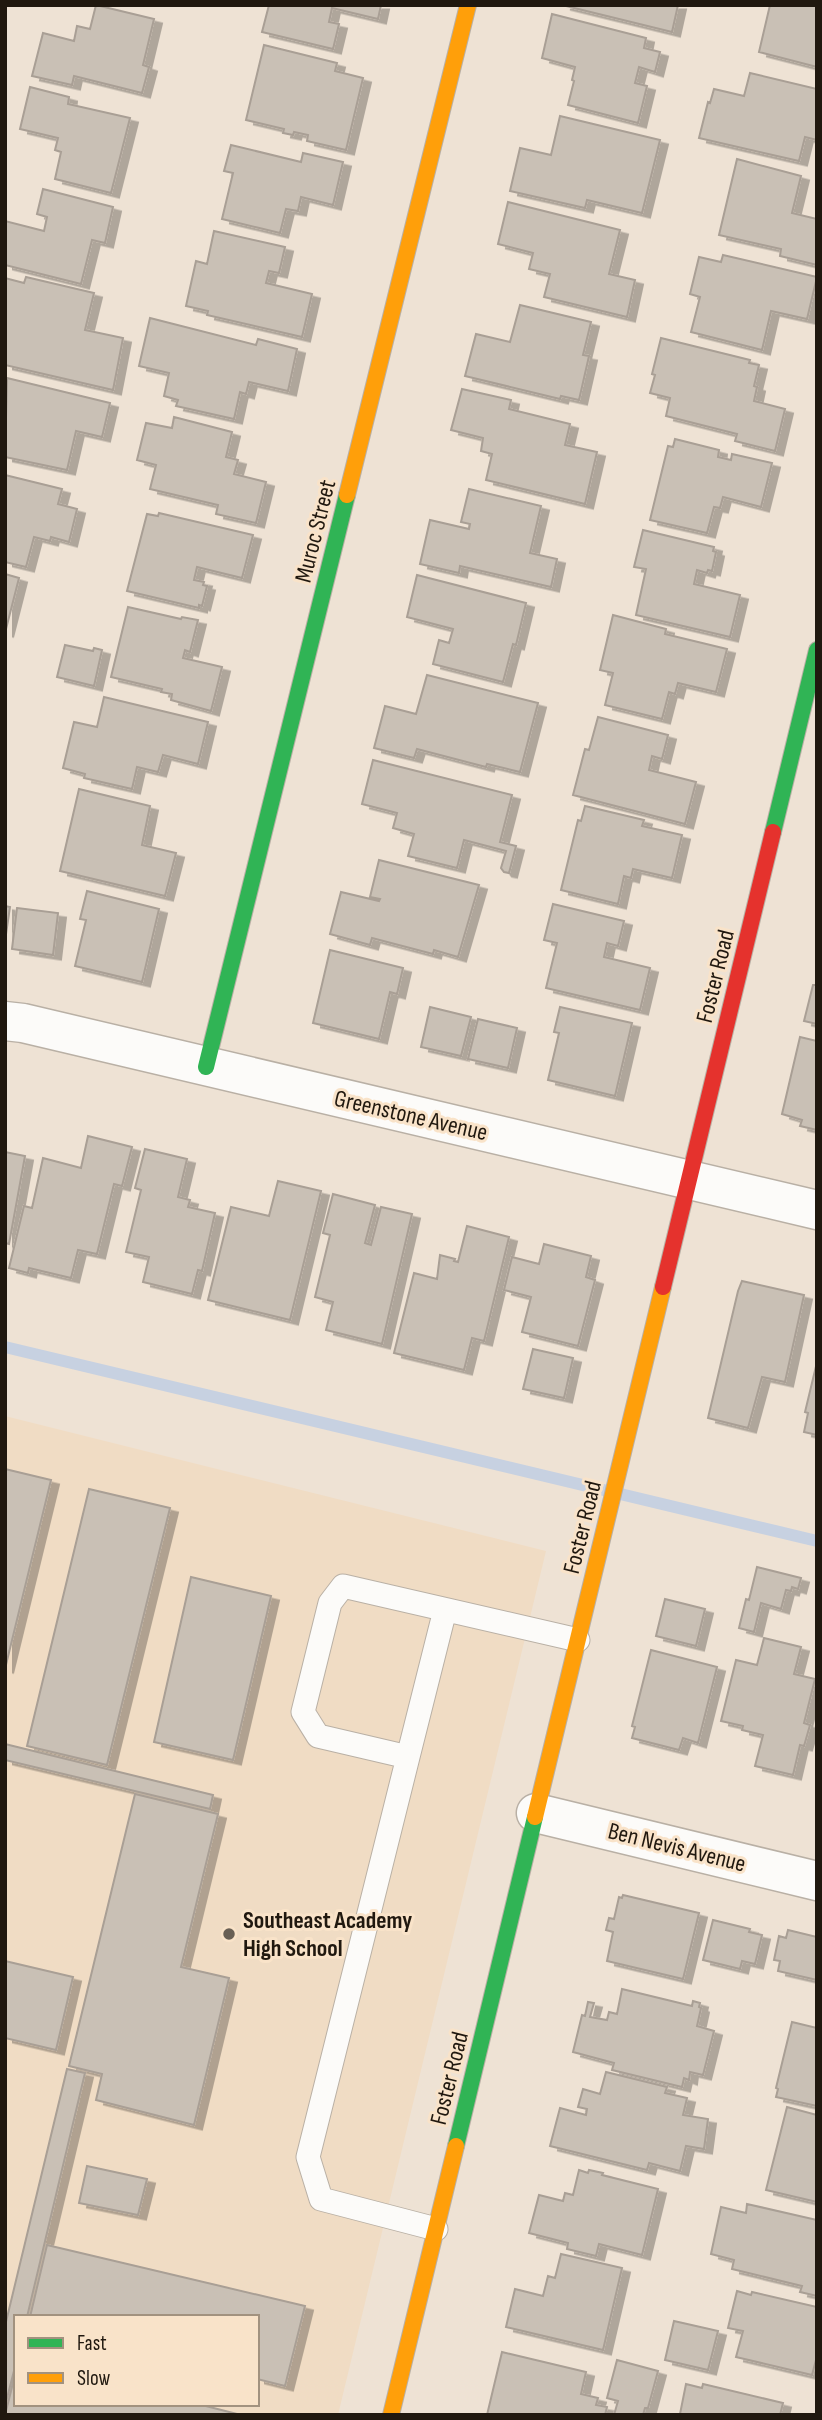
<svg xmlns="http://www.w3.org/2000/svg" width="822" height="2420" font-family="'Sofia Sans Condensed',sans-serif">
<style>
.built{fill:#f0dcc4;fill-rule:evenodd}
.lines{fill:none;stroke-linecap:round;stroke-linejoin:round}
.stream{stroke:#c7d1e1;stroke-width:12}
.building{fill:#c9c0b5;stroke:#a99f95;stroke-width:2;filter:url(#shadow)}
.lane-casing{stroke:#b9b0a5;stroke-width:25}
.street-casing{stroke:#b9b0a5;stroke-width:41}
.fast-casing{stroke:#b9b0a5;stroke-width:18}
.slow-casing{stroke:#b9b0a5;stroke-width:18}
.jam-casing{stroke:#b9b0a5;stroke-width:18}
.lane{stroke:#fcfbf9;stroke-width:23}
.street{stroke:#fcfbf9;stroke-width:38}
.fast{stroke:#30b455;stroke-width:16}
.slow{stroke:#ff9f0a;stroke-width:16}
.jam{stroke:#e5322d;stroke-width:16}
.poi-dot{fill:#685f54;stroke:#f9e3c9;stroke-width:2.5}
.labels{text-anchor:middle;stroke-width:6;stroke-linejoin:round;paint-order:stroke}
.street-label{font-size:24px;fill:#20180f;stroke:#f9e3c9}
.poi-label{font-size:24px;font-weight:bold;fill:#20180f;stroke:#f9e3c9;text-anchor:start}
</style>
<defs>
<filter id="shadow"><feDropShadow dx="8" dy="4.5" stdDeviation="0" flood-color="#0004"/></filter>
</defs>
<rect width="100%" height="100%" fill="#eee2d4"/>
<!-- built -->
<path class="built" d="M5 1416 546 1551 338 2415H5ZM16 2317H257V2404H16Z"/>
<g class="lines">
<!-- stream -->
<path class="stream" d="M5 1347 817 1541"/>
</g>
<!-- building -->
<path class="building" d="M96 5 154 19 143 65 149 67 142 93 74 76 72 85 32 76 43 33 74 41 77 26 90 29Z
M269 5H381L378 19 332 8 329 22 339 24 333 49 262 32Z
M562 5H678L672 32Z
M770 5H817V67L759 52Z
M552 14 646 38 644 48 660 52 655 72 639 67 635 83 647 86 638 123 568 105 574 81 572 80 575 67 542 58Z
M264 45 337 63 335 71 363 78 346 150 307 141 308 135 294 132 293 135 283 133 284 129 246 120Z
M750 73 817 89V140L805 137 799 161 699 138 708 102 710 103 714 89 744 96Z
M30 87 69 97 68 104 130 118 111 193 55 179 61 152 55 150 58 138 20 129Z
M560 116 660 140 642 213 587 200 585 208 510 191 520 148 551 155Z
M231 145 301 162 303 153 343 162 333 205 301 197 298 211 286 209 280 233 222 219 233 173 224 171Z
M737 159 801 176 792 213 817 219V265L780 256 781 249 719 235Z
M43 189 113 207 105 243 92 240 81 284 5 265V221L44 231 47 217 37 214Z
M508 202 620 230 609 274 635 280 627 317 544 297 550 274 529 269 533 253 498 244Z
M214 231 285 247 279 273 269 271 266 283 312 294 302 337 207 315 208 311 186 306 196 261 207 264Z
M723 255 817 277 807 319 771 311 762 350 691 332 700 297 690 294 699 257 721 262Z
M26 277 94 293 85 330 123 338 113 390 5 365V278L24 283Z
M520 305 591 322 583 355 589 356 579 400 561 396 560 399 465 376 476 334 510 342Z
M150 318 256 345 258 339 297 349 288 391 249 382 246 394 240 392 234 419 176 406 178 400 164 396 169 373 139 366Z
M661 338 750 360 749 363 759 365 754 386 757 387 754 401 785 409 775 451 735 441 737 434 666 416 670 398 650 393 655 375 652 374Z
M7 378 110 403 102 437 76 431 67 470 5 457Z
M462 389 511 400 509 409 570 424 565 445 597 452 585 504 486 480 492 454 481 451 483 438 451 430Z
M174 417 232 432 226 457 238 460 234 474 266 482 256 523 216 514 218 505 150 489 156 465 137 460 146 423 172 428Z
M675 439 719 450 718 457 731 460 732 454 772 463 761 507 723 497 720 508 714 507 707 533 650 520 668 446 673 447Z
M5 475 62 489 58 504 77 509 69 542 51 537 50 541 34 537 26 567 5 562Z
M469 489 541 506 530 553 557 559 551 587 460 566 459 573 420 564 430 520 469 529 470 524 461 522Z
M159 513 253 535 242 578 197 567 194 580 204 582 203 585 207 586 202 606 199 605V608L127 591 147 514 158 516Z
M643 530 714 547 713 551 716 552 712 571 708 570 707 573 697 570 694 584 740 595 730 637 636 615 646 569 634 567Z
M5 574 19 578 5 633Z
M417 575 526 603 516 645 513 644 503 682 433 664 439 640 449 643 453 629 407 617Z
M128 607 181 619 182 617 198 620 190 652 185 650 183 658 222 667 211 711 171 700 172 694 161 692 162 689 111 677Z
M613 615 666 629 665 634 727 649 716 692 678 683 675 694 669 692 662 719 605 705 613 673 600 670Z
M65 645 93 651 94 648 102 650 94 686 57 677Z
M427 675 538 703 520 772 487 764 486 767 417 749 414 758 374 748 385 706 416 714Z
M104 697 208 722 198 764 163 755 158 772 137 767 132 789 84 778 85 774 63 768 74 722 97 727Z
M598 717 668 735 662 759 652 756 649 770 696 782 685 824 573 795 585 749 589 750Z
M373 760 512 795 500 842 516 846 509 873 504 872 501 868 506 851 464 840 457 868 408 856 414 834 393 828 397 813 362 804Z
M79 789 150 806 142 845 176 853 165 896 60 871Z
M585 806 644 820 642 826 682 835 672 878 633 869 631 878 624 876 618 904 561 890 578 820 581 821Z
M379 860 479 885 458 957 434 950 433 954 372 938 370 945 330 934 341 892 379 901 380 899 370 897Z
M87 891 159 909 142 982 75 966 86 920 80 919Z
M553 904 624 921 618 946 607 943 604 957 650 968 640 1010 546 988 557 943 544 940Z
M5 906 10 907 5 941Z
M17 908 58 913 53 955 12 949Z
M330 950 403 968 397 994 390 992 379 1039 313 1023Z
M813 985H817V1024L804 1021Z
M430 1007 471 1017 461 1056 421 1047Z
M560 1007 632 1023 615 1096 548 1080 559 1033 554 1032Z
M478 1019 517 1028 508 1068 468 1059Z
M800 1037 817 1041V1130L800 1126 802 1120 782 1114Z
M88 1136 132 1147 122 1186 114 1184 97 1254 78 1250 71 1278 29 1268 28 1273 9 1268 24 1206 32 1208 43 1158 81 1168Z
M145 1149 187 1159 178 1197 190 1200 188 1207 215 1213 202 1271 198 1270 192 1294 143 1282 149 1257 126 1252 141 1190 135 1188Z
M5 1152 25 1156 9 1244 5 1243Z
M278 1181 321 1191 290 1320 208 1300 231 1207 269 1216Z
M333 1194 375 1205 365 1243 371 1245 381 1207 412 1214 382 1344 326 1330 333 1302 315 1297 330 1235 323 1233Z
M467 1226 509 1237 484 1341 472 1338 464 1370 394 1353 414 1273 437 1279 440 1255 455 1259 454 1261 458 1262Z
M544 1244 591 1256 586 1277 595 1280 578 1346 522 1332 531 1297 504 1290 512 1257 539 1264Z
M742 1281 804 1295 785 1382 762 1377 748 1428 708 1418 738 1291Z
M533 1349 573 1358 564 1398 523 1389Z
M817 1362V1435L804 1432 808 1413 805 1412Z
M5 1469 51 1480 5 1669Z
M89 1489 170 1508 107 1765 27 1746Z
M757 1567 801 1578 798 1589 792 1587 791 1591 786 1590 781 1609 761 1603 754 1632 739 1628 746 1599 749 1600Z
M191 1577 271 1596 233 1760 154 1742Z
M665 1599 705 1609 696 1646 656 1636Z
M764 1638 801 1647 794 1674 815 1679 804 1723 810 1725 804 1746 800 1745 793 1775 755 1766 763 1735 742 1730 743 1726 721 1721 736 1660 757 1665Z
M651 1650 717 1667 698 1743 683 1738 679 1750 632 1738 635 1727 632 1726Z
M5 1744 213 1795 210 1809 5 1760Z
M135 1794 218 1814 181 1967 229 1978 194 2125 96 2100 102 2074 69 2066Z
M623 1895 699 1913 683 1979 607 1961 613 1932 606 1930 609 1918 614 1919 619 1897 622 1898Z
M713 1920 750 1929 749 1932 762 1935 755 1964 742 1961 740 1969 703 1960Z
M788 1930 817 1937V1980L778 1971 780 1961 774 1960 779 1936 786 1938Z
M5 1961 73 1977 56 2050 5 2038Z
M622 1989 692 2006 693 2001 700 2003 699 2007 701 2008 697 2026 714 2031 703 2075 690 2072 689 2080 684 2078 682 2087 612 2070 614 2063 573 2052 582 2015 585 2016 588 2002 594 2003 590 2017 607 2020 609 2012 617 2014Z
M792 2022 817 2028V2106L776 2097 778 2089 776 2088Z
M67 2069 85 2073 27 2317H16V2363L5 2406V2326Z
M606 2072 667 2087 665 2093 687 2098 683 2115 708 2119 704 2149 686 2146 680 2171 649 2163 647 2170 550 2146 560 2108 586 2115 587 2109 578 2107 583 2089 600 2094Z
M787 2107 817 2115V2202L766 2190Z
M87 2166 147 2179 138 2215 79 2203Z
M579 2170 588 2173 589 2170 603 2173 602 2175 658 2189 642 2255 599 2244 596 2256 567 2249 568 2243 529 2233 539 2195 563 2201 565 2193 573 2195Z
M747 2204 817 2220V2296L800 2292 802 2286 732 2269 734 2260 711 2254 721 2207 746 2213Z
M47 2245 305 2306 285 2386 257 2379V2317H30Z
M561 2254 622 2268 603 2350 506 2327 515 2289 543 2296 548 2276 555 2278Z
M737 2291 751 2295 752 2292 817 2307V2356L812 2375 736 2357 743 2331 728 2328Z
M674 2321 718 2331 708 2370 665 2360Z
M502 2352 586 2372 581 2394 598 2398 596 2405 607 2407 605 2415H487Z
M617 2360 658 2371 648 2408H645L643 2415H614L618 2401 607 2398Z
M16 2371V2404H198L241 2415H5Z
M686 2384 702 2388 703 2384 783 2403 780 2415 680 2414Z"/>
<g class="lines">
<!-- lane casing -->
<g class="lane-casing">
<path id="lane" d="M408 1757 445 1610
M436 2229 321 2199 308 2157 408 1757 318 1736 303 1712 330 1603 343 1586 578 1640"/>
</g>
<!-- street casing -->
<g class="street-casing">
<path id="street" d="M5 1021 23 1023 817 1210
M536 1813 817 1881"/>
</g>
<!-- fast casing -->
<g class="fast-casing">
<path id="fast" d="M773 832 817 650
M206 1067 347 495
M456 2146 535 1817"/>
</g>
<!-- slow casing -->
<g class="slow-casing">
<path id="slow" d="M347 495 468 5
M535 1817 663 1287
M391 2415 456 2146"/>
</g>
<!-- jam casing -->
<g class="jam-casing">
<path id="jam" d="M663 1287 773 832"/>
</g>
<!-- lane -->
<use href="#lane" class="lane"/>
<!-- street -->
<use href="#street" class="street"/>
<!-- fast -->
<use href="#fast" class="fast"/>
<!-- slow -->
<use href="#slow" class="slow"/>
<!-- jam -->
<use href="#jam" class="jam"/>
</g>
<!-- markers -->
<circle class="poi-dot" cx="229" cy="1934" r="7"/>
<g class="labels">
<!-- street labels -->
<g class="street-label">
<text transform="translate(315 531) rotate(-76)" y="8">Muroc Street</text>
<text transform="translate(715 976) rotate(-76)" y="8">Foster Road</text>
<text transform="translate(411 1115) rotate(13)" y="8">Greenstone Avenue</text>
<text transform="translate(582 1527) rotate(-76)" y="8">Foster Road</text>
<text transform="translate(677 1847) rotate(14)" y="8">Ben Nevis Avenue</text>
<text transform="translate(449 2078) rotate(-76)" y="8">Foster Road</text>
</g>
<!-- poi labels -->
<g class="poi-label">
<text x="243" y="1928">Southeast Academy<tspan x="243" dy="28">High School</tspan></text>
</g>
</g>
<!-- border -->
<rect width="822" height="2420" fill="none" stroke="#20180f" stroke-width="14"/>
<!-- legend -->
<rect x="14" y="2315" width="245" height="91" fill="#f9e3c9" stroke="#a2927f" stroke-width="2"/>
<rect x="28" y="2338" width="35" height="10" fill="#30b455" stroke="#a2927f" stroke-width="2"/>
<text x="77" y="2350" font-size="21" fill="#20180f">Fast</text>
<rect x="28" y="2373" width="35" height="10" fill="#ff9f0a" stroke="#a2927f" stroke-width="2"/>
<text x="77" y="2385" font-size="21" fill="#20180f">Slow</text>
</svg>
